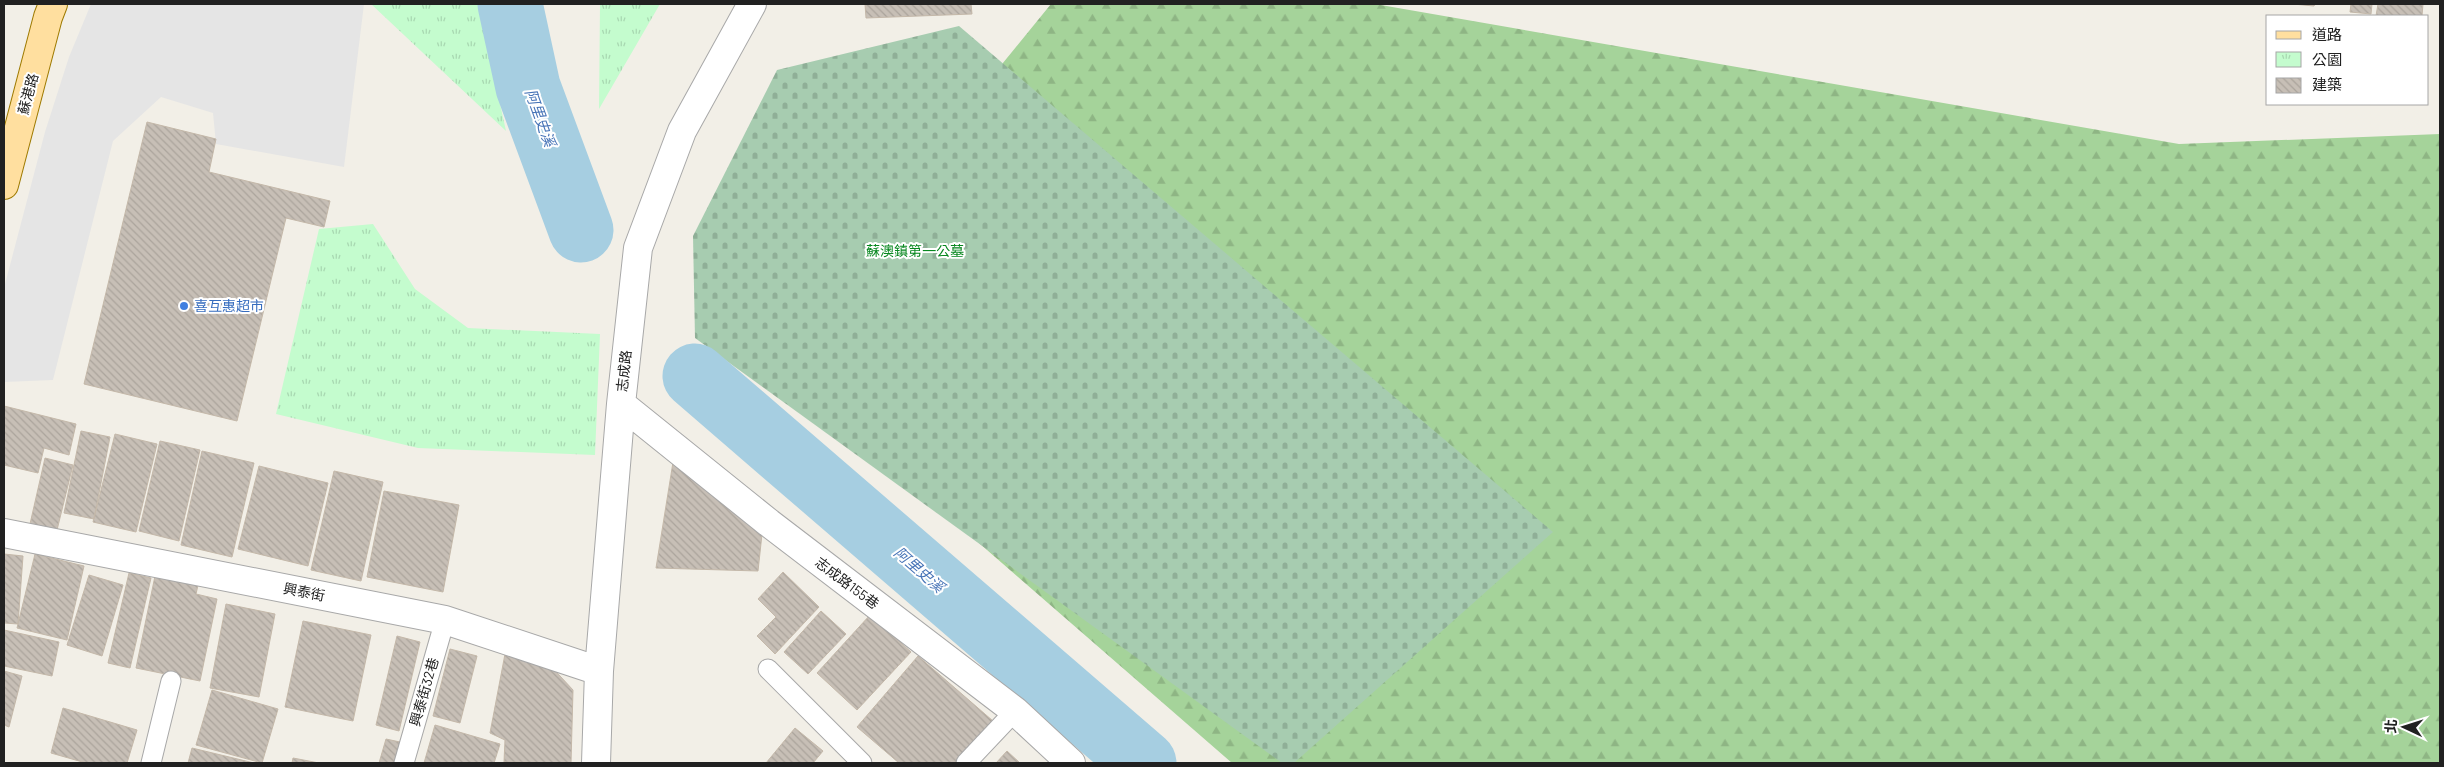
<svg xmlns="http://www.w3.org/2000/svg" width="2444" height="767" font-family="Barlow,'Noto Sans TC',sans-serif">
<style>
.forest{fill:url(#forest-firs)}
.cemetery{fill:url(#cemetery-stones)}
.park{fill:url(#park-tufts)}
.parking{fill:#e5e5e5}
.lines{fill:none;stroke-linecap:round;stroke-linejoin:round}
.river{stroke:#a6cee1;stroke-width:65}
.building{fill:url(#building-back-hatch);stroke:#c4b8a9}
.lane-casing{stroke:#a8a8a8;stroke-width:21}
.street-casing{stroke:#a8a8a8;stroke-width:30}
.primary-casing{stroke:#9e7a00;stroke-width:30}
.lane{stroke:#fff;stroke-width:19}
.street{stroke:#fff;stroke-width:28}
.primary{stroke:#ffdf9f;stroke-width:28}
.shop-dot{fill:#3f7fe0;stroke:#fff;stroke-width:2}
.labels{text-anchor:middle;stroke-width:4;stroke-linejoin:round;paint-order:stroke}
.street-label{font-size:14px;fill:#212121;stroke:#fff}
.park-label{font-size:14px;fill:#06871e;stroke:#fff}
.shop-label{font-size:14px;fill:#366cbe;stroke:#fff;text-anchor:start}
.water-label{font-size:15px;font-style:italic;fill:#4774b7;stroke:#fff}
</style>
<defs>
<pattern id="forest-firs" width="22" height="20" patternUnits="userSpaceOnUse" patternTransform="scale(1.25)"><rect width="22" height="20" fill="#a5d39a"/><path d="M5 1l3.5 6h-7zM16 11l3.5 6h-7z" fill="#8eb584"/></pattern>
<pattern id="cemetery-stones" width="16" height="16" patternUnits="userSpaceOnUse" patternTransform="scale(1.25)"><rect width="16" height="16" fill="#a7ccb0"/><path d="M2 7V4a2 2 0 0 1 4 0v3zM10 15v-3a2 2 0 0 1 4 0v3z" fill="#8faf97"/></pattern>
<pattern id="park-tufts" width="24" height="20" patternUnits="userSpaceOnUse" patternTransform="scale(1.25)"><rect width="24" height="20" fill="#c4fcce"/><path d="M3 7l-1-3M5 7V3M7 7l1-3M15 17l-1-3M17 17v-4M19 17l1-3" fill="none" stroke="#a8d8b1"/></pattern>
<pattern id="building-back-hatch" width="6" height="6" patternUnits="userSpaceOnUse" patternTransform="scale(1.25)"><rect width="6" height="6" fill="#c7bfb6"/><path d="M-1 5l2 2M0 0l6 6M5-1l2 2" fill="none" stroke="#aba49c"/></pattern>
</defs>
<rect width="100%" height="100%" fill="#f2efe7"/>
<!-- forest -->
<path class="forest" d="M1051 4H1375L2179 144 2440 134V763H1232L764 356Z"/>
<!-- cemetery -->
<path class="cemetery" d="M959 26 1553 532 1294 763H1282L695 338 693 236 777 70Z"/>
<!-- park -->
<path class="park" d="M371 4H478L506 131Z
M600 4H660L599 109Z
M373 224 415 289 468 328 600 334 595 455 418 448 276 414 319 229Z"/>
<!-- parking -->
<path class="parking" d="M91 4H364L344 167 216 144 213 113 161 97 113 141 53 380 4 382V288L45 132 69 57Z"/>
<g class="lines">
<!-- river -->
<path class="river" d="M510 4 528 87 581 230
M695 376 1144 763"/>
</g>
<!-- building -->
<path class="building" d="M865 4H971L972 14 866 18Z
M2293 4H2315L2314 6Z
M2351 4H2372L2371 14 2350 12Z
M2378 4H2423L2422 16H2376Z
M147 122 216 139 209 172 330 201 324 227 286 218 237 421 84 384Z
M4 406 76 424 69 455 44 448 38 473 4 465Z
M81 431 110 437 94 519 64 513Z
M115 434 157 444 136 532 93 522Z
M160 441 200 450 179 541 139 531Z
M202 451 254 463 232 557 181 545Z
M674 456 763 525 758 571 656 568Z
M45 458 73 465 57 530 30 524Z
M259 466 328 483 308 566 238 549Z
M334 471 383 482 361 581 311 570Z
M384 491 459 505 443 592 367 577Z
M4 554 23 556 18 624 4 623Z
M35 554 84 566 67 640 17 628Z
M783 572 819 607 775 654 757 636 776 617 758 599Z
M129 573 151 578 130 668 108 663Z
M89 575 123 585 102 656 67 645Z
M155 576 198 585 196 594 217 599 200 681 136 668Z
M226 604 275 614 259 697 210 688Z
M821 611 846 634 808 674 784 652Z
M870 615 911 652 857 710 817 673Z
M303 621 371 635 353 721 285 707Z
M4 630 59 642 52 676 4 666Z
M397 636 420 642 399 731 376 725Z
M450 649 477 656 460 723 433 716Z
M505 654 548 663 573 690 571 763 504 762 505 740 490 733Z
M918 656 993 721 957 763H899L857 727Z
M4 671 22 676 9 727 4 725Z
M212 690 278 709 262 763 196 745Z
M63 708 137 730 127 763H86L51 753Z
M435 725 500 744 494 763H424Z
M795 728 823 751 813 763H766Z
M386 739 400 742 395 763H379Z
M192 748 254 763H188Z
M1007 751 1020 763H996Z
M293 758 319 763H292Z"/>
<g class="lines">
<!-- lane casing -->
<g class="lane-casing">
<path id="lane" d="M768 669 862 763
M151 763 171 681
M404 763 445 620
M966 763 1015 711"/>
</g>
<!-- street casing -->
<g class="street-casing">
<path id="street" d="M621 404 769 523 1015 711 1071 763
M4 533 445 620 599 671
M596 763 599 671 621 404 638 248 682 131 752 4"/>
</g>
<!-- primary casing -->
<g class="primary-casing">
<path id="primary" d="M4 185 48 17 53 4"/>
</g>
<!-- lane -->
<use href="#lane" class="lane"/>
<!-- street -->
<use href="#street" class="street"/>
<!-- primary -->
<use href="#primary" class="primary"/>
</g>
<!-- markers -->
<circle class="shop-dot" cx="184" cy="306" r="5"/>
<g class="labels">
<!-- street labels -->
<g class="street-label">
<text transform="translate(28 94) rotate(-75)" y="5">蘇港路</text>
<text transform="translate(624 371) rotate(-84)" y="5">志成路</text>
<text transform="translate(847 583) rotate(37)" y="5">志成路155巷</text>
<text transform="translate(304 592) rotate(11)" y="5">興泰街</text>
<text transform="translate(424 692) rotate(-74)" y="5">興泰街32巷</text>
</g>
<!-- park labels -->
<g class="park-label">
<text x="915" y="256">蘇澳鎮第一公墓</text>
</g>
<!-- shop labels -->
<g class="shop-label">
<text x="194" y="311">喜互惠超市</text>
</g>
<!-- water labels -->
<g class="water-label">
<text transform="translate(540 118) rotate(70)" y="5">阿里史溪</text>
<text transform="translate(919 570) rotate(41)" y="5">阿里史溪</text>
</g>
</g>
<!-- border -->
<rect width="2444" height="767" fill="none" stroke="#212121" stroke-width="10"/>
<!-- legend -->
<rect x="2266" y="15" width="162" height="90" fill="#ffffff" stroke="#a6a6a6"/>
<rect x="2276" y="31" width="25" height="8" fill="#ffdf9f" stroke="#a6a6a6"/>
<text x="2312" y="40" font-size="15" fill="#212121">道路</text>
<rect x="2276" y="52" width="25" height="15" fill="url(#park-tufts)" stroke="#a6a6a6"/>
<text x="2312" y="65" font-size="15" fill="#212121">公園</text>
<rect x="2276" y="78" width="25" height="15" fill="url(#building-back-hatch)" stroke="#a6a6a6"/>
<text x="2312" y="90" font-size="15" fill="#212121">建築</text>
<!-- north arrow -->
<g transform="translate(2404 727) rotate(274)" stroke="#ffffff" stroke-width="4" paint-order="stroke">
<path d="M0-4L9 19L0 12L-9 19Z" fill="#212121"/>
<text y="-8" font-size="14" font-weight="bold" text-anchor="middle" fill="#212121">北</text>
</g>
</svg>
